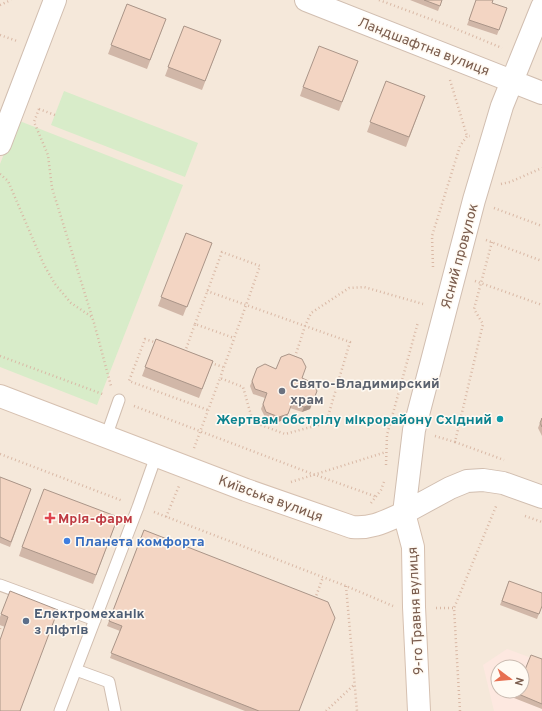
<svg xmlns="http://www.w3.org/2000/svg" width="542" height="711" font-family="Overpass,sans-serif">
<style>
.residential{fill:#f5e8da;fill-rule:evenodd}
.commercial{fill:#fde8e0;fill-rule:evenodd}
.green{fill:#d8ecc9}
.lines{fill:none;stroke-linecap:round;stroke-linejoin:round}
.lane-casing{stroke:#d1beb0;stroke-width:13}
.street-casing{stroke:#d1beb0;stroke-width:24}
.secondary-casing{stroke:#d6c0b0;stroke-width:24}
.path{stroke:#d9b8a5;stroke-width:2.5;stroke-dasharray:1 3;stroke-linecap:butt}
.lane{stroke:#fff;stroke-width:11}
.street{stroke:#fff;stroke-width:22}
.secondary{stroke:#fff;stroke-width:22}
.wall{fill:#d1b7a8}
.shaded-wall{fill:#aa9588}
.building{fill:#f3d5c3;stroke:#aa9588}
.worship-dot{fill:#6b7280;stroke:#fffaf3;stroke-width:1.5}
.culture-dot{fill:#0f9aa8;stroke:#fffaf3;stroke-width:1.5}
.health-dot{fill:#e0444e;stroke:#fffaf3;stroke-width:1.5}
.shop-dot{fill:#3f7fe0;stroke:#fffaf3;stroke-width:1.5}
.service-dot{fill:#5c6f8a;stroke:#fffaf3;stroke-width:1.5}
.labels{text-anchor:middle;stroke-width:3;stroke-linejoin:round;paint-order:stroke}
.street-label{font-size:14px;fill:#7a5c4d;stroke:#fffaf3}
.worship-label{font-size:14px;font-weight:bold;fill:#5b616d;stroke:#fffaf3;text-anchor:start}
.culture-label{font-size:14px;font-weight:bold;fill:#0d838f;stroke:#fffaf3;text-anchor:end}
.health-label{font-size:14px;font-weight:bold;fill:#be3a42;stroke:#fffaf3;text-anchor:start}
.shop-label{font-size:14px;font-weight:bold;fill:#366cbe;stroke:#fffaf3;text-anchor:start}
.service-label{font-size:14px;font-weight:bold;fill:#4e5e75;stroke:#fffaf3;text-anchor:start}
</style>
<rect width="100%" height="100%" fill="#fdf6ec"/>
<!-- residential -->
<path class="residential" d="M0 0H542V711H0ZM498 667H522V691H498Z"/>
<!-- commercial -->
<path class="commercial" d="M507 649 542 662V711H494L483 665ZM498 667H522V691H498Z"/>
<!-- green -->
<path class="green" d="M64 91 198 143 185 177 51 125Z
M17 120 183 185 97 405 0 367V164Z"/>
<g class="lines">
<!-- lane casing -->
<g class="lane-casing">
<path id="lane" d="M106 437 119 400
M0 585 95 620
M76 670 109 682 115 711
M60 711 138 507 156 456"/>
</g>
<!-- street casing -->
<g class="street-casing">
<path id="street" d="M306 0 542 93
M0 144 55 0
M404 513 414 430 474 200 502 106 542 7
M404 513 450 488 467 481 483 480 503 483 542 497"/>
</g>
<!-- secondary casing -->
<g class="secondary-casing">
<path id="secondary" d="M0 396 246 490 352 527C372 529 386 521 404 513L413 547 414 607 419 711"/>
</g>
<!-- path -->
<path class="path" d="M379 0 449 26 502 48
M0 5 11 0
M0 35 17 41
M450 80 467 136
M39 109 34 122 48 155 52 188 94 323 111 386
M39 109 55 115
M0 174 8 181 44 265 55 284 71 303 92 317
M501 184 510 182 542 168
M494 208 542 226
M486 240 542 261
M433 267 432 236 460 146 467 136H470
M475 281 542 305
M195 324 222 252 260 266 220 378
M157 343 145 339 129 381 208 410
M185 352 195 324 234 338
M0 356 105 395
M295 357 305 326 311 313 349 288 364 287 423 304
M211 363 223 367
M134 406 310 473 377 497
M435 436 455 442 483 324 474 309 492 242
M455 442 504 460
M194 448 220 378 243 387 253 422 285 434 326 423 350 342 207 291
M0 454 123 501
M386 465 387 435 418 322
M291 482 386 452
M371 503 381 490 384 482
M154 512 346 586 393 606
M525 516 542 522
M166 517 179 486
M346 586 357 711
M315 599 323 577
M436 608H454
M0 629 1 625
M326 711 355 684
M460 711 454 608 497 504"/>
<!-- lane -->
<use href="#lane" class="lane"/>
<!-- street -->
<use href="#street" class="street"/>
<!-- secondary -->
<use href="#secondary" class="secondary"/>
</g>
<!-- wall -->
<path class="wall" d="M410 0H442L438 11Z
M476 0 507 8 497 35 467 25Z
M127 4 166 19 147 69 108 54Z
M184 26 221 40 202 90 165 76Z
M358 61 339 111 300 96 303 87Z
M386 81 425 96 406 147 367 132Z
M186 233 212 243 183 316 158 306Z
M156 339 213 361 199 398 142 376Z
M257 368 276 369 302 378 317 391 310 409 302 412 290 408 286 419 278 422 265 417 261 409 265 398 253 394 250 386Z
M542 418V436L538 428Z
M0 477 31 489 10 547 0 543Z
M118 517 93 584 19 556 22 547Z
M144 530 299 711H245L110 658 120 631 107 626Z
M509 581 542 606 537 619 500 605Z
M10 591 21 711H0V640L5 627 0 625V617Z
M542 659V709L514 698 517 691Z"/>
<!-- shaded-wall -->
<path class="shaded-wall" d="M312 404 310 409 302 412 304 407Z
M288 414 286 419 278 422 279 417Z"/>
<!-- building -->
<path class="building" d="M424 0H442L440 6Z
M476 0H493L492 3 507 8 499 30 469 20Z
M127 4 166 19 150 60 111 45Z
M184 26 221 40 205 81 168 67Z
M319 46 358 61 342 102 303 87Z
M386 81 425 96 409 137 370 122Z
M186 233 212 243 187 307 161 297Z
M156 339 213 361 202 389 145 367Z
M289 354 302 359 306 367 302 378 313 383 317 391 312 404 304 407 292 403 288 414 279 417 266 412 263 404 267 393 255 389 252 381 257 368 265 364 276 369 281 357Z
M542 418V427L540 423Z
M0 477 31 489 11 542 0 537Z
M44 489 118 517 96 575 22 547Z
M144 530 328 602 335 618 299 711H259L111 653 122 626 109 621Z
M509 581 542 593V606L539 614 502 601Z
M10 591 58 610 20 711H0V640L8 617 1 614Z
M531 655 542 659V704L516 693 517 691H522V677Z"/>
<!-- markers -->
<circle class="worship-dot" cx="282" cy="391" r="4"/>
<circle class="culture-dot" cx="500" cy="419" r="4"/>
<path class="health-dot" d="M48 512h4v4h4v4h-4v4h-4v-4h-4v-4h4z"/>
<circle class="shop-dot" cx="67" cy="541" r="4"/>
<circle class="service-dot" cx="26" cy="621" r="4"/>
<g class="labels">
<!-- street labels -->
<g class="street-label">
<text transform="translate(424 46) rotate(21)" y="5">Ландшафтна вулиця</text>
<text transform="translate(459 256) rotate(-75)" y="5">Ясний провулок</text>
<text transform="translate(271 498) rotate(20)" y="5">Київська вулиця</text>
<text transform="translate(415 611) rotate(-93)" y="5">9-го Травня вулиця</text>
</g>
<!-- worship labels -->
<g class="worship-label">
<text x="290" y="388">Свято-Владимирский<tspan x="290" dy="16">храм</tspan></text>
</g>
<!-- culture labels -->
<g class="culture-label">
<text x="492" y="424">Жертвам обстрілу мікрорайону Східний</text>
</g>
<!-- health labels -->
<g class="health-label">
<text x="58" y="523">Мрія-фарм</text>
</g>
<!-- shop labels -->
<g class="shop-label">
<text x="75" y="546">Планета комфорта</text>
</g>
<!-- service labels -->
<g class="service-label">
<text x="34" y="618">Електромеханік<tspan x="34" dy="16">з ліфтів</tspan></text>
</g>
</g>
<!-- north arrow -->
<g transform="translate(510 679) rotate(106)"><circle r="19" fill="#fffaf3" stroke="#cabbb1"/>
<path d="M0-3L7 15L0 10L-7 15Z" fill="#e76f51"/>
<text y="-6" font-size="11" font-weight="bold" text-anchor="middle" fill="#7a5c4d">N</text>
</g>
</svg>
